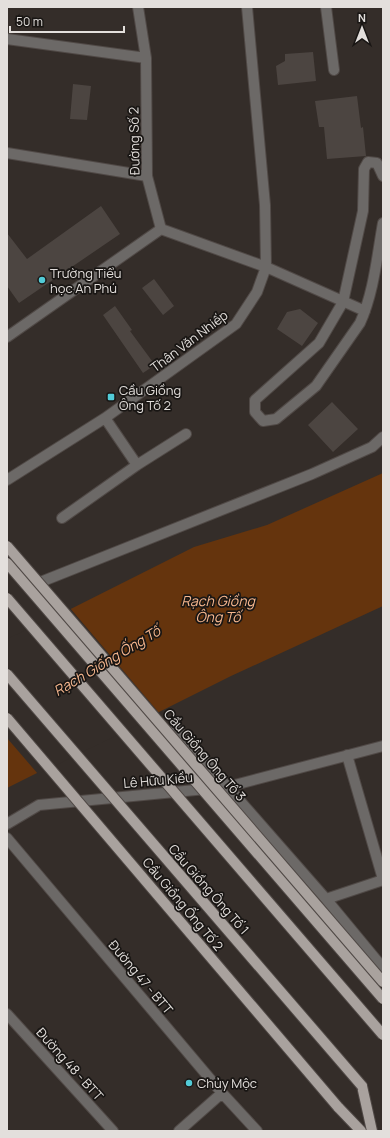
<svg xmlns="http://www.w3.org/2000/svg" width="390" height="1138" font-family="Manrope,sans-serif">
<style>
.water{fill:#65340d}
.pier{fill:#342d29}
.building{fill:#4c4541}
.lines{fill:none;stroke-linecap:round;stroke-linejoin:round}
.minor-casing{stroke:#504946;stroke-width:12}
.major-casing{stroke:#504946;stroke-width:12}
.minor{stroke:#6c6967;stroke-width:10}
.major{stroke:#a9a29e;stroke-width:10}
.major-bridge-casing{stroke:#504946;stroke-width:12;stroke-linecap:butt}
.major-bridge{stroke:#a9a29e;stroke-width:10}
.poi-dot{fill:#52cbd7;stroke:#191614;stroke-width:1.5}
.labels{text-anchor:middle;stroke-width:3.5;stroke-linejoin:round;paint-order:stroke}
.street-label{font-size:13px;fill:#e3dfdc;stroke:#191614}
.poi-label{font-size:13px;fill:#e3dfdc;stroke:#191614;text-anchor:start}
.water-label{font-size:14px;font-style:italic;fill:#f8b88f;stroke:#191614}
</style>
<rect width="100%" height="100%" fill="#342d29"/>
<!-- water -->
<path class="water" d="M383 473V606L231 676 7 788V641L194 547 267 525Z"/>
<!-- pier -->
<path class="pier" d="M70 608 160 714 38 774 7 738V639Z"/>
<!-- building -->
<path class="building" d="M313 52 316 81 278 85 276 66 285 61V54Z
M73 84 91 86 87 120 70 119Z
M357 96 361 128 363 127 366 156 327 159 324 127H319L315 101Z
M101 206 120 234 19 303 7 286V233L27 259Z
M154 279 174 306 163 315 142 288Z
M115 306 132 330 130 331 155 365 143 373 103 315Z
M300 309 318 323 302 346 277 329 287 312Z
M332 402 358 429 333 452 308 425Z"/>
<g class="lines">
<!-- minor casing -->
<g class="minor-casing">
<path id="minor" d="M326 7 334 70
M7 39 146 58
M7 153 147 176
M383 176 377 163 368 162 364 169 363 211 343 302 319 343 255 400V412L263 421 276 419 316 386 360 323C374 292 377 256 383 223
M161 229 266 267 365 311
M7 337 161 229 147 176 146 58 138 7
M105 418 137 465
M7 480 105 418 236 324 257 292 266 267 265 205 247 7
M62 518 137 465 186 434
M34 578 38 583 312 474 372 447 383 437
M176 728 326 899 383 968
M347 755 383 879
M7 824 39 805 227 787 383 746
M7 838 222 1093 257 1131
M326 899 383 880
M7 1014 113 1131
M179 1131 222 1093"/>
</g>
<!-- major casing -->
<g class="major-casing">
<path id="major" d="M362 1086 372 1131
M338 1107 361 1131"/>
</g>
<!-- minor -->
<use href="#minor" class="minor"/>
<!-- major -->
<use href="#major" class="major"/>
<!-- major-bridge casing -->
<g class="major-bridge-casing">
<path id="major-bridge" d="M7 546 383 982
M7 563 383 999
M7 598 383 1035
M7 674 362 1086
M7 718 338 1107"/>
</g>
<!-- major-bridge -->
<use href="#major-bridge" class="major-bridge"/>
</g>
<!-- markers -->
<g class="poi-dot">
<circle cx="42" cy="280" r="4"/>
<rect x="107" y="393" width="8" height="8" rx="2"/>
<circle cx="189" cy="1083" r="4"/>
</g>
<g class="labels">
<!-- street labels -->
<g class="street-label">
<text transform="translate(134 141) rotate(-91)" y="5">Đường Số 2</text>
<text transform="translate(189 341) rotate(-37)" y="5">Thân Văn Nhiếp</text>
<text transform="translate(205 755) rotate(49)" y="5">Cầu Giồng Ông Tố 3</text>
<text transform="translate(158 780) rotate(-5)" y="5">Lê Hữu Kiều</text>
<text transform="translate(209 889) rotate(49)" y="5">Cầu Giồng Ông Tố 1</text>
<text transform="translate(183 904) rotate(50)" y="5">Cầu Giồng Ống Tố 2</text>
<text transform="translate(141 977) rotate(50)" y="5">Đường 47 - BTT</text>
<text transform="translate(70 1064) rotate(48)" y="5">Đường 48 - BTT</text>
</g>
<!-- poi labels -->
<g class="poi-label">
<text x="50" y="278">Trường Tiểu<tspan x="50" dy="15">học An Phú</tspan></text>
<text x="119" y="395">Cầu Giồng<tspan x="119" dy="15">Ông Tố 2</tspan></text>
<text x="197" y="1088">Chủy Mộc</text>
</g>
<!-- water labels -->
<g class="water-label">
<text x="218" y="606">Rạch Giồng<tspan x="218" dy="16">Ông Tố</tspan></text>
<text transform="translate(107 661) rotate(-31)" y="5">Rạch Giống Ống Tố</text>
</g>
</g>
<!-- border -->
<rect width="390" height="1138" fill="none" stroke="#e3dfdc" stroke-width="16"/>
<!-- north arrow -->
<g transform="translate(362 28)" stroke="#191614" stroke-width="3" paint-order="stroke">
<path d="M0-3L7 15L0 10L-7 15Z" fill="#e3dfdc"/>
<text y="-6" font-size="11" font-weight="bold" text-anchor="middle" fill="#e3dfdc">N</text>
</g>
<!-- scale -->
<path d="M10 26v6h114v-6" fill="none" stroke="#e3dfdc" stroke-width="2"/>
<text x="16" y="26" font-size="12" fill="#e3dfdc" stroke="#191614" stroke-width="3" paint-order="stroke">50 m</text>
</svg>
